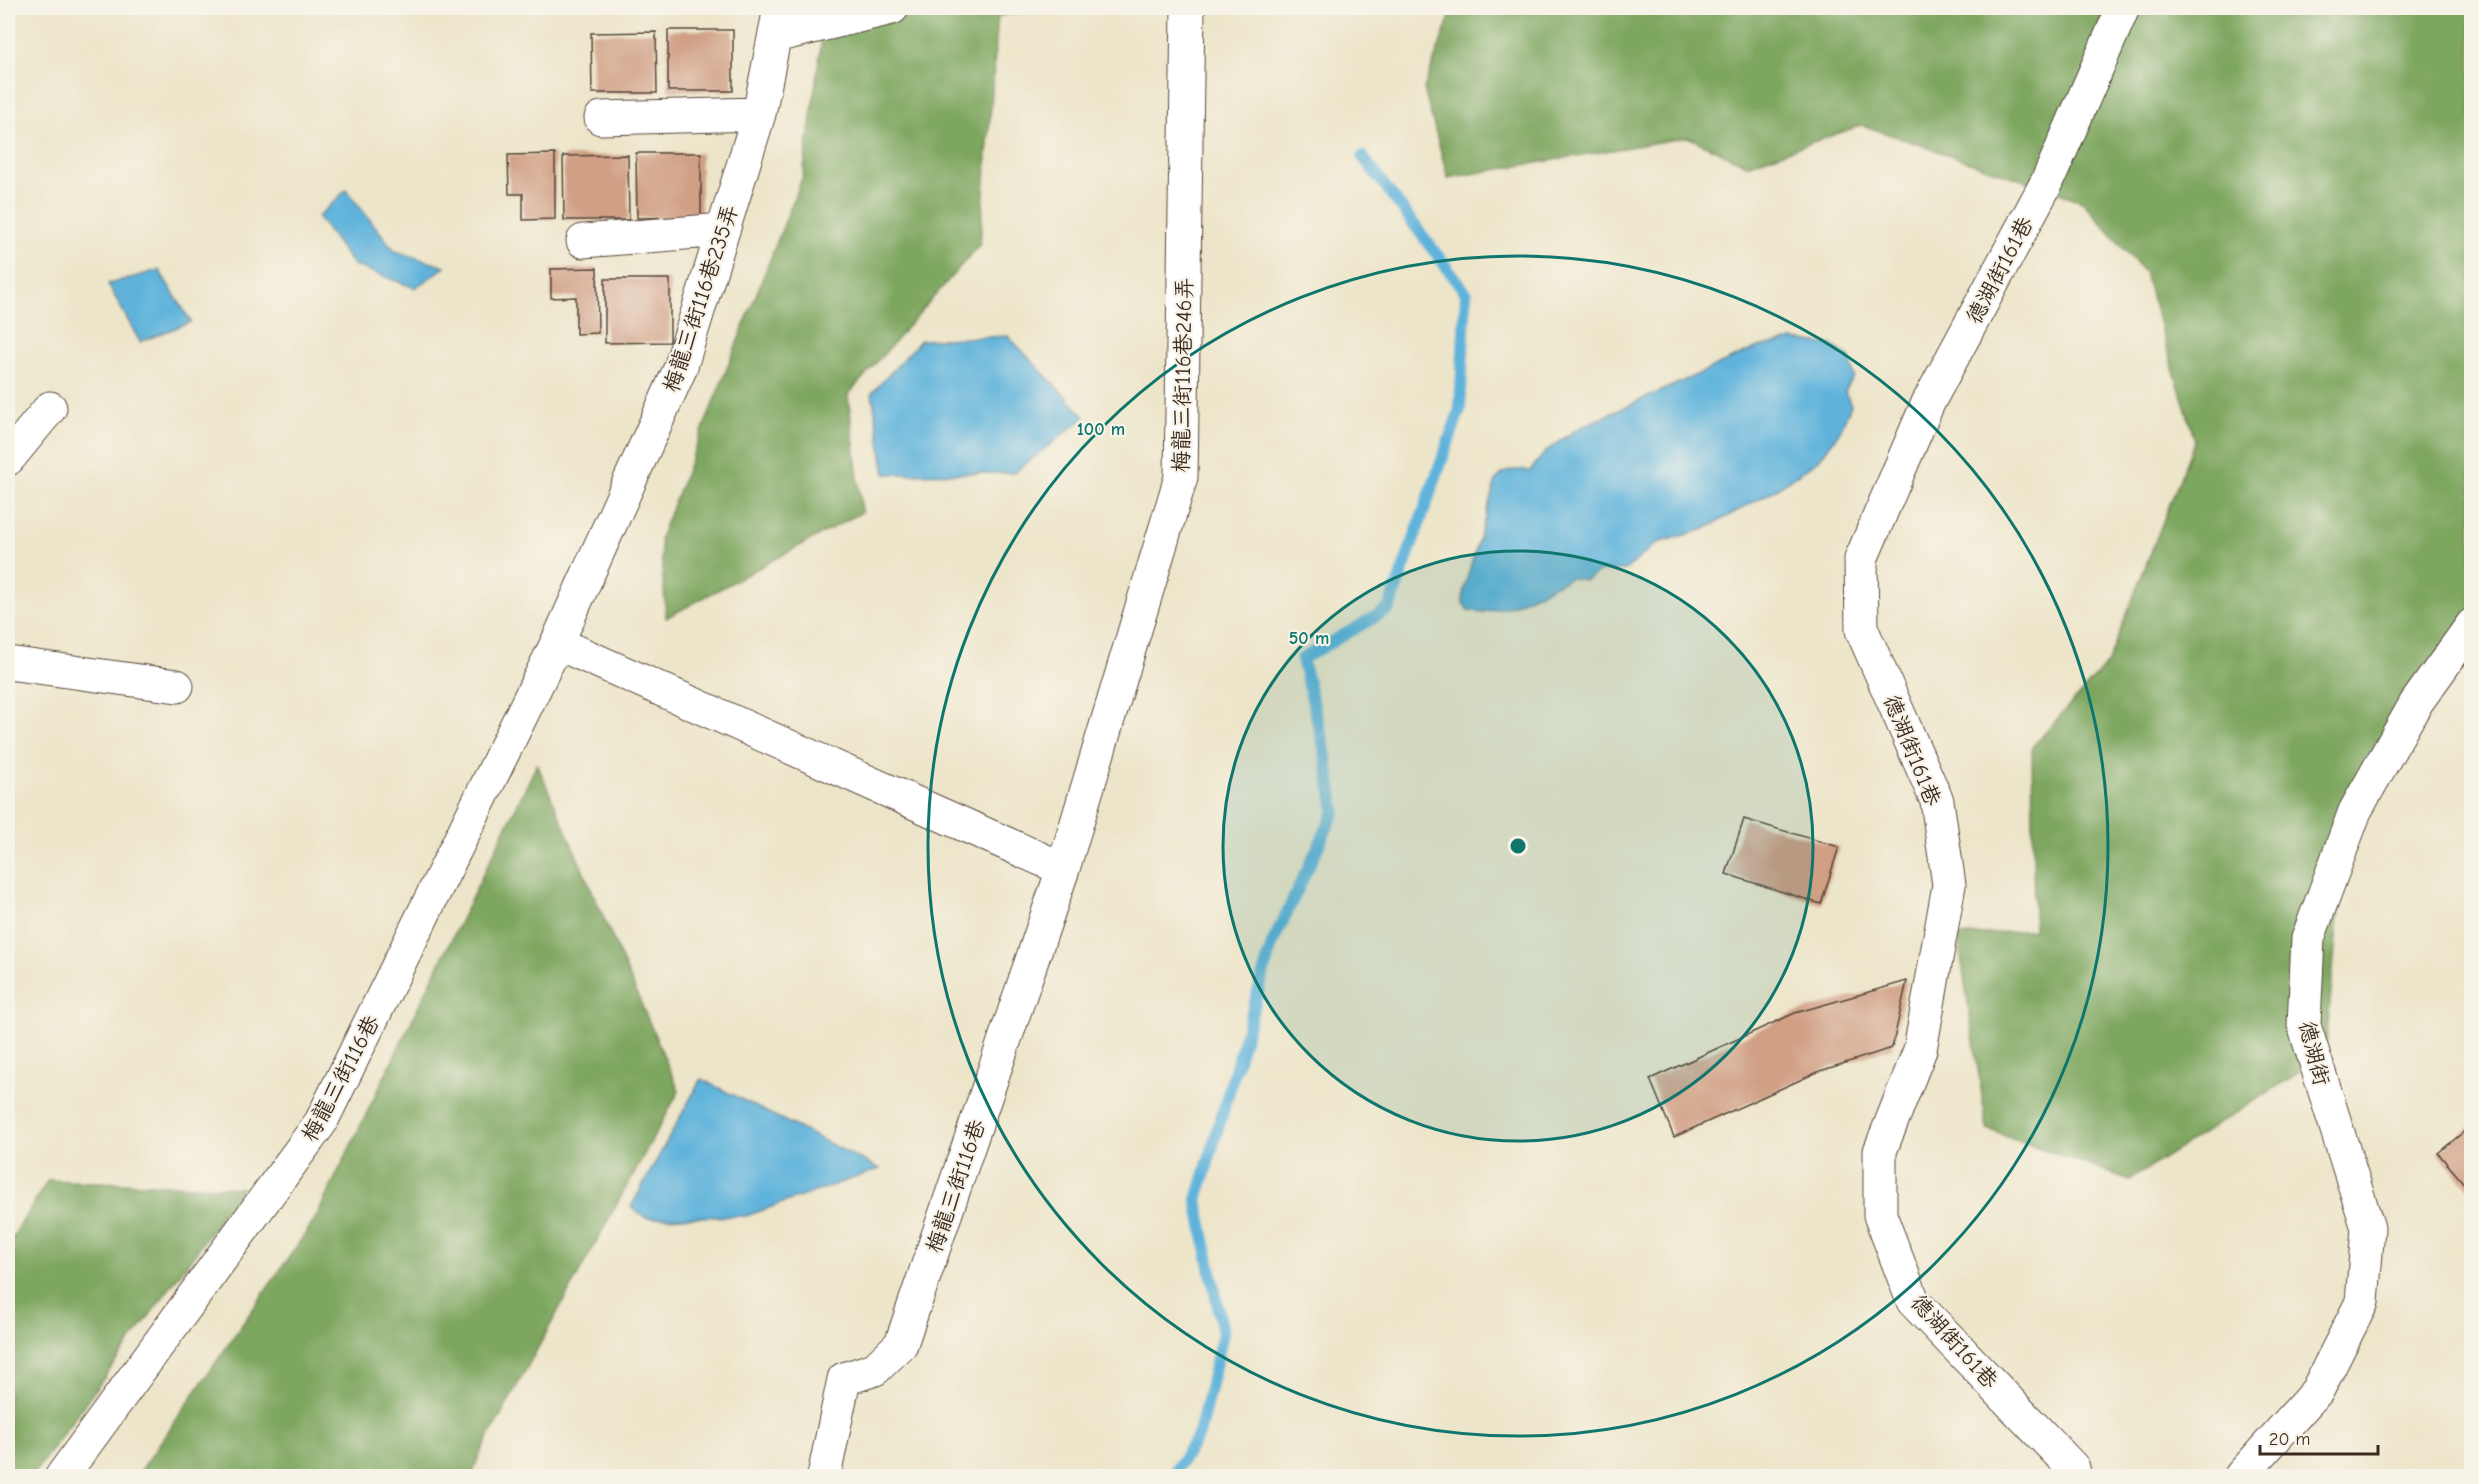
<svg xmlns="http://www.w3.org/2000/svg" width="2479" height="1484" font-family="'Comic Neue','LXGW WenKai TC',sans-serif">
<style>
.forest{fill:#7da65e;stroke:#5c683e;stroke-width:1.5}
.water{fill:#5fb3db;stroke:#4d6e7c;stroke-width:1.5}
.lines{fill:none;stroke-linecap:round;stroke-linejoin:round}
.stream{stroke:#5fb3db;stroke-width:12}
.building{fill:#d09f84}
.minor-casing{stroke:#564638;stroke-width:35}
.minor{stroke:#fff;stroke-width:33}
.ring{fill:none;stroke:#0f766e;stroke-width:3}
.labels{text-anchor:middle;stroke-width:4.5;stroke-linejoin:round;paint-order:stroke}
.street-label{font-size:22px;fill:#3b2a1e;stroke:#f7f3e8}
.centre{fill:#0f766e;stroke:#f7f3e8;stroke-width:3}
.ring-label{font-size:18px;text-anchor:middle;font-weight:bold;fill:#0f766e;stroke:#f7f3e8;stroke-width:4.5;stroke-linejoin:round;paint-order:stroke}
</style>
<rect width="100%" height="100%" fill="#f7f3e8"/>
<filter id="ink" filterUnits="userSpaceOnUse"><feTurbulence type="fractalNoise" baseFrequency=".0167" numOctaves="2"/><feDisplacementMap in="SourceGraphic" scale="12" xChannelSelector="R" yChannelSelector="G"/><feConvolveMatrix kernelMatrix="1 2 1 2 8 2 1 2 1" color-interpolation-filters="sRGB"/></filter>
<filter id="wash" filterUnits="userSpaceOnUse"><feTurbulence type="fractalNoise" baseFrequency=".008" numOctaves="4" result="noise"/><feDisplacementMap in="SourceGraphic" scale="24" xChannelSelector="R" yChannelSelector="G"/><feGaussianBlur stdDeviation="1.35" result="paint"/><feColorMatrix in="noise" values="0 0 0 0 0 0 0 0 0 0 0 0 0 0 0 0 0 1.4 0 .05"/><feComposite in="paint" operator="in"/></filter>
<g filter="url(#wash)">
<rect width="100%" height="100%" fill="#ede5c9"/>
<!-- forest -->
<path class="forest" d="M826 8H1055L998 16 980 244 848 395 862 512 666 618 660 538 803 176Z
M1453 8H2471V631L2346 831 2325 1056 2130 1180 1987 1129 1958 936 2034 930 2032 747 2107 664 2195 440 2144 272 2082 201 1862 125 1747 165 1688 137 1448 178 1424 89Z
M537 764 679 1091 479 1455 472 1476H137L314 1221Z
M48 1180 243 1188 32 1476H8V1245Z"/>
<!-- water -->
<path class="water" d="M346 190 395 251 445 267 415 288 353 265 318 217Z
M159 270 191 322 140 342 108 284Z
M1008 336 1085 417 1014 473 885 474 872 393 921 340Z
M1794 340 1832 345 1850 358 1854 376 1845 392 1851 405 1840 431 1819 460 1773 491 1705 529 1657 543 1625 570 1601 571 1586 580 1570 578 1511 606 1483 612 1468 610 1463 603 1464 589 1496 480C1506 468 1516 469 1530 471L1546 451 1577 429 1758 347Z
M701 1079 880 1169 746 1216 646 1218 631 1207Z"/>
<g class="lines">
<!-- stream -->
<path class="stream" d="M1172 1476 1199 1434 1223 1333 1197 1200 1272 944 1335 811 1325 751 1302 659 1389 609 1460 409 1466 293 1363 157"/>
</g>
<g id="blocks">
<!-- building -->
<path class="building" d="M668 30H733V91H668Z
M656 32 657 93H592L591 33Z
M636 153H701V217L637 218Z
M555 154V219L523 220V194H509L508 155Z
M628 155 629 220H564L563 156Z
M597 268 598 333 576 334V297L551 298V269Z
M605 279H670V342L605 343Z
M1744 819 1839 847 1821 904 1726 874Z
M1907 981 1892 1048 1820 1071 1674 1137 1650 1079 1795 1013Z
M2472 1125V1193L2438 1153Z"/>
</g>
</g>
<g filter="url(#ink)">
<use href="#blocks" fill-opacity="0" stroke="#564638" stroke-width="1.5"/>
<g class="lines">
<!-- minor casing -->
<g class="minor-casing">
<path id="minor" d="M775 36 892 8
M601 118 759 114
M583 241 723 230
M8 459 50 408
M557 643 1063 869
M8 663 177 686
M62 1476 321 1122 557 643 680 369 759 114 780 8
M824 1476 844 1379 875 1369 901 1344 1063 869 1181 477 1188 8
M2074 1476 2073 1468 1913 1301 1880 1215V1151L1920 1050 1949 885 1937 801 1862 630 1861 559 1928 403 2048 180 2123 8
M2241 1476 2317 1391 2362 1302 2368 1228 2304 1025 2308 938 2355 811 2416 703 2472 625"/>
</g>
<!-- minor -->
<use href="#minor" class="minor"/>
</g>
</g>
<!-- distance rings -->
<circle cx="1518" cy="846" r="295" fill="#0f766e" fill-opacity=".12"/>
<g class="ring">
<circle cx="1518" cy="846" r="295"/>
<circle cx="1518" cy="846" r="590"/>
</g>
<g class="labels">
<!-- street labels -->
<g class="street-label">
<text transform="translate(1999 270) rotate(-62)" y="8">德湖街161巷</text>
<text transform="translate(700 298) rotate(-72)" y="8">梅龍三街116巷235弄</text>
<text transform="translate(1182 375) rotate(-89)" y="8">梅龍三街116巷246弄</text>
<text transform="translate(1913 750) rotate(68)" y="8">德湖街161巷</text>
<text transform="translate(2315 1053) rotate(76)" y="8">德湖街</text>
<text transform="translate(340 1078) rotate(-62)" y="8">梅龍三街116巷</text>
<text transform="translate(955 1186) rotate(-71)" y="8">梅龍三街116巷</text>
<text transform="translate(1955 1341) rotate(48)" y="8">德湖街161巷</text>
</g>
</g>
<circle cx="1518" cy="846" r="9" class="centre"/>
<g class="ring-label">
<text x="1101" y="435">100 m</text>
<text x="1309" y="644">50 m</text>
</g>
<!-- margin -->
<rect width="2479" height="1484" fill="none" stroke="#f7f3e8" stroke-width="30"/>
<!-- scale -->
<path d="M2260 1445v9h118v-9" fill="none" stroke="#3b2a1e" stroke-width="3"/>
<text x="2269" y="1445" font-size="18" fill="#3b2a1e" stroke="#f7f3e8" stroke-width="4.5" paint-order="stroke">20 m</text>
</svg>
